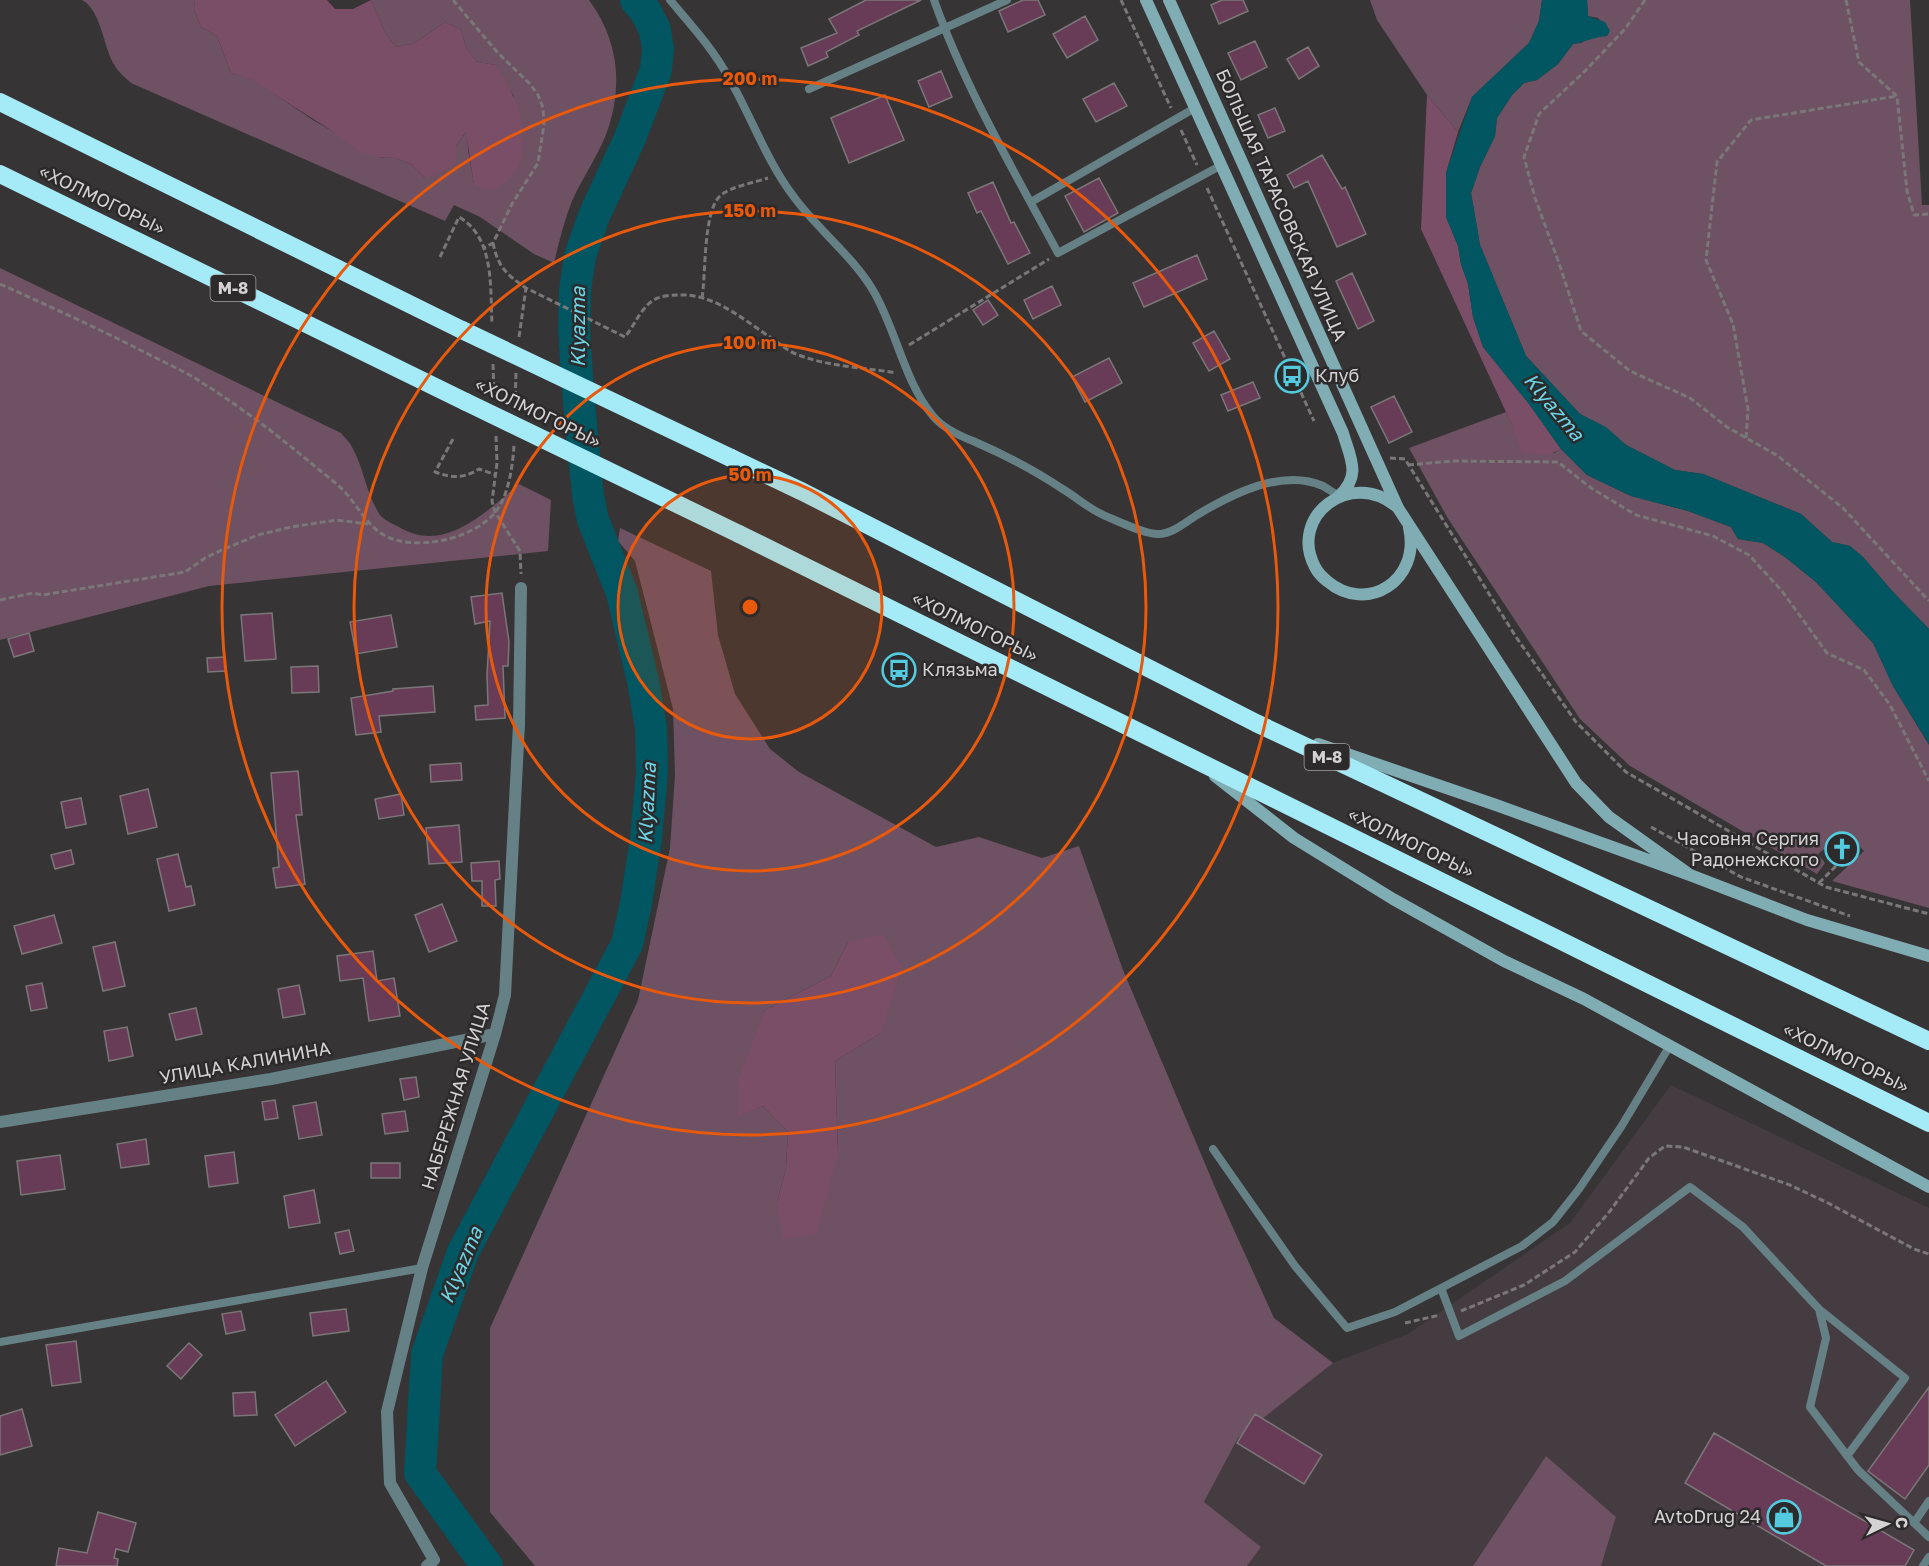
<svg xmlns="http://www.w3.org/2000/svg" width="1929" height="1566" font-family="'Golos Text',sans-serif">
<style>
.built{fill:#453c41}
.green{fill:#6e5162;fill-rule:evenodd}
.forest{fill:#7b4e68}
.water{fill:#015661}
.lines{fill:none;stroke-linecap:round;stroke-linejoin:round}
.river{stroke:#015661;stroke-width:32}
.building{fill:#683c56;stroke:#7b7779;stroke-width:1.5}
.path{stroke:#7a7778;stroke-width:3;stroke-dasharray:6 3;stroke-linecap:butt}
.lane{stroke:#668186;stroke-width:8}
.street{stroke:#668186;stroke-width:12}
.secondary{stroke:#80acb4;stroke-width:12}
.highway{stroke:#a5ebf7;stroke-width:18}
.highway-bridge{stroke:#a5ebf7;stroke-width:18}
.ring{fill:none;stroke:#e8590c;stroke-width:3}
.labels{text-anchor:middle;stroke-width:5;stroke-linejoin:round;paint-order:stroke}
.shield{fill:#2d2a2b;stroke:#a2a0a1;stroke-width:1.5}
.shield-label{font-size:16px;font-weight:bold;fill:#d4d2d3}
.street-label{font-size:18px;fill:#d4d2d3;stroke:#2d2a2b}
.poi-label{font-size:18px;fill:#d4d2d3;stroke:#2d2a2b;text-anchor:start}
.water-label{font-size:20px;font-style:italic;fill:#6cd6e8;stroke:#2d2a2b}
.centre{fill:#e8590c;stroke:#2d2a2b;stroke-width:3}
.ring-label{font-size:18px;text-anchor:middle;font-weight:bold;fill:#e8590c;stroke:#2d2a2b;stroke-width:5;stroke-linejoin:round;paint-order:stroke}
</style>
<rect width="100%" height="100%" fill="#373435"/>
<!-- built -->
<path class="built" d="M1671 1085 1929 1208V1566H1601L1616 1517 1546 1456 1473 1566H1247L1261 1547 1204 1502 1238 1438 1333 1363 1408 1334 1570 1223Z"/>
<!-- green -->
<path class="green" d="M82 0H195L194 9 201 27 217 36 231 73 249 77 313 120 377 157 395 158 411 164 425 178 456 146 467 131 468 149 474 184 514 96 503 81 496 65 477 62 466 47 461 30 445 22 415 43 396 47 385 33 371 0H589C617 38 623 81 609 126 601 152 583 176 572 201 564 221 559 242 554 263L534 254 480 217 454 205 445 221 131 83C126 78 119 73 115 66 103 48 102 11 82 0Z
M1370 0H1542L1539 21 1529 43 1472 97 1458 132 1427 95 1377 20Z
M1587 0H1910L1922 205H1929V629L1893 592 1863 557 1850 546 1832 542 1801 514 1703 474 1675 470 1626 445 1605 427 1580 414 1526 356 1480 245 1471 193 1480 167 1495 136 1497 118 1512 95 1524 83 1537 80 1558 64 1573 44 1581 43 1591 37 1607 36 1609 31 1598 18 1588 16Z
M0 268 341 433C344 437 350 442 352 447 364 468 366 494 380 515 384 520 393 524 399 527 444 555 487 511 519 484L551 500 548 551 209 586 0 640Z
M1506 412 1512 425 1554 453 1561 449 1587 475 1631 496 1688 511 1731 527 1738 539 1763 543 1785 557 1816 582 1873 643 1893 686 1929 745V908L1832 881 1864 851 1845 832 1818 854 1825 863 1817 874 1630 766 1580 719 1447 517 1409 448Z
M620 528 711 571 718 635 735 694 770 749 799 772 936 847 979 837 1042 858 1079 846 1123 970 1220 1199 1274 1318 1333 1363 1238 1438 1204 1502 1261 1547 1247 1566H535L490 1512V1328L638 1000 670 848 675 775 673 709 635 561 618 541ZM848 942 881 1033 835 1061 838 1153 777 1202 786 1168 788 1132 763 1106 737 1116 765 1010 831 976Z
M1546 1456 1616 1517 1601 1566H1473Z"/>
<!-- forest -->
<path class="forest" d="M195 0H327L335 9H353L371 0 385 33 396 47 415 43 445 22 461 30 466 47 477 62 496 65C501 76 509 86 514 98 519 108 521 118 522 129 525 163 520 174 492 191L474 185 466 132 456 146V163L441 173 425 178 411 164 395 158 377 157 360 152 329 129 249 78 231 73 217 36 201 27 194 9Z
M1427 95 1458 132 1446 173V217L1458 246 1461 264 1468 284 1473 317 1483 347 1529 404 1561 449C1547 457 1536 455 1522 452L1512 425 1421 229Z
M883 934 902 968 881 1033 835 1061 838 1153 817 1234 783 1239 777 1202 786 1168 788 1132 763 1106 737 1117 738 1080 765 1010 831 976 848 942Z"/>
<!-- water -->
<path class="water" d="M1542 0H1587L1588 16 1605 22 1610 31 1607 36C1593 37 1586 42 1573 44L1558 64 1537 80 1524 83 1512 95 1497 118 1495 136 1480 167 1471 193 1480 245 1526 356 1580 414 1606 427 1626 445 1675 470 1703 474 1801 514 1832 542 1850 546 1863 557 1893 592 1929 629V744L1893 686 1873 643 1816 582 1785 557 1763 543 1738 539 1731 527 1688 511 1631 496 1587 475 1561 449 1529 404 1483 347 1473 317 1468 284 1461 264 1458 246 1446 217V173L1472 97 1529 43 1539 21Z"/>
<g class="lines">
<!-- river -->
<path class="river" d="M487 1566 420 1473 427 1354 463 1252 627 944 636 903 646 839 652 772 651 728 643 681 622 593 593 520 588 495 579 404 574 330 575 291 580 256 594 216 630 138 656 70 658 49 655 30 646 12 636 0"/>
</g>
<!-- building -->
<path class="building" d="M866 0H921L857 31 859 35 826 52 828 57 808 66 801 48 837 33 829 19Z
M1023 0H1038L1045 15 1008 32 999 11Z
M1222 0H1243L1248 11 1219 24 1211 5Z
M1085 16 1098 40 1067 58 1053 34Z
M1255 41 1267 67 1241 80 1228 53Z
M1308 47 1319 66 1299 79 1287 59Z
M941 71 952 97 929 107 918 81Z
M1114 83 1127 106 1096 122 1083 99Z
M885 95 904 140 849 163 831 118Z
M1275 108 1285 131 1268 138 1258 115Z
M1322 155 1342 189 1345 187 1366 234 1337 247 1308 181 1294 188 1287 175Z
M1099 178 1118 213 1084 232 1065 196Z
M993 182 1011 223 1014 222 1030 253 1008 264 981 211 977 213 968 193Z
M1197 255 1207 279 1144 307 1133 283Z
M1352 273 1374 321 1358 329 1336 281Z
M1052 286 1061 305 1033 319 1024 300Z
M988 300 998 315 983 325 973 310Z
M1214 331 1230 359 1209 371 1193 343Z
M1109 358 1122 383 1085 402 1072 377Z
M1253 382 1260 398 1228 411 1221 395Z
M1394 396 1412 432 1389 443 1371 407Z
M502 593 509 642 508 666H503L505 718 476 720 475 706 488 705 487 675 490 621 475 624 471 597Z
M272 613 276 659 245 661 241 615Z
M391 615 397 647 356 654 350 622Z
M29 633 34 651 14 657 8 639Z
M225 657 226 671 208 672 207 658Z
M318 666 319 692 292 693 291 667Z
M433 686 435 712 379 716 381 732 356 735 351 698 393 691V689Z
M461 763 462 780 431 782 430 765Z
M298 771 302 815H296L305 884 276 888 273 868 279 867 271 773Z
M148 789 157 827 128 834 120 796Z
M401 794 404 815 379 819 375 799Z
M81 798 86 824 66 828 61 802Z
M459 825 462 862 429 864 426 828Z
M71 850 74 864 55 869 51 855Z
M178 854 186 887 191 886 195 905 169 911 157 859Z
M499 861 500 879 495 880 496 906H482V881H472L471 863Z
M442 904 457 941 429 952 415 915Z
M54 915 62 943 22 954 14 926Z
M115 942 125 986 103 991 93 947Z
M373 951 377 981 394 978 400 1016 369 1021 363 978 340 981 337 956Z
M42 983 47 1008 31 1011 26 986Z
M299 985 305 1014 283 1018 278 989Z
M196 1008 202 1034 176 1040 169 1014Z
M127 1027 133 1056 109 1061 104 1031Z
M416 1077 419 1097 404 1100 400 1079Z
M275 1100 278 1118 265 1120 262 1102Z
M316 1102 322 1135 299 1139 293 1106Z
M405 1111 408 1131 385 1134 382 1114Z
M146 1139 149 1164 121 1168 117 1144Z
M234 1152 238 1183 209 1187 205 1156Z
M60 1155 65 1189 21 1195 17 1161Z
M371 1163H400V1178H371Z
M314 1190 320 1223 289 1228 284 1196Z
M349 1230 354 1251 340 1254 335 1233Z
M346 1309 349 1331 313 1336 310 1313Z
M241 1311 245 1330 226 1334 222 1314Z
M76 1341 81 1382 52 1386 46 1345Z
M189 1343 202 1355 181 1379 167 1366Z
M326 1381 346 1412 295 1446 275 1415Z
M1929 1387V1465L1905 1499 1868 1471Z
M255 1392 257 1415 234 1416 233 1393Z
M22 1409 32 1446 0 1455V1416Z
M1255 1414 1322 1455 1304 1484 1237 1443Z
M1714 1433 1914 1550 1905 1566H1826L1685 1483Z
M98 1512 136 1523 128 1552 116 1549 114 1558 118 1559 117 1566H56L59 1548 87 1553Z"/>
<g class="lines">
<!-- path -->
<path class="path" d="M453 0 498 53 530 84 538 95 543 108 544 125 538 163 512 204 493 243 484 248
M1121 0 1171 108
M1645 0 1625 29 1584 72 1539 114 1524 157 1535 198 1559 263 1581 331 1630 371 1690 398 1727 427 1778 456 1843 508 1929 601
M1846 0 1859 62 1897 96 1907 191 1914 215 1929 214
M1181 130 1197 165
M1207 188 1314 421
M493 243C498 267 506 274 526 288L625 337C634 326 640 310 652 301 659 296 670 295 679 295 714 293 745 321 773 339 780 344 788 351 796 354 828 367 863 367 896 373
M440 257 459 217C495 238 490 288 492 324
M0 284C51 307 102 330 152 356 170 365 188 373 204 384 244 409 281 438 317 468 325 475 334 481 342 489 360 507 369 533 396 540 428 549 481 536 499 507 509 491 513 464 514 445
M702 298C706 274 703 212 720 196 731 186 754 183 768 178
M519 337 526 288
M909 345 1049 259
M493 364 494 396
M515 406 516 373
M496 436 497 463 492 501 495 512 520 551 521 574
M1746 438 1748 409 1733 324 1706 260 1717 162 1751 120 1897 96
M453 439 435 472C452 478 463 479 479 469L496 475
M1390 458 1405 459 1516 637 1576 722 1626 772 1826 887 1929 914
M1408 465 1452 461 1558 462 1591 488 1636 515 1713 536 1749 555 1782 591 1827 653 1864 670 1890 705 1929 781
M0 600 33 593 42 595 185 572 205 558 224 549 258 535 291 527 336 520 368 524
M1651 827 1741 877 1850 916
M1819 883 1840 862
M1461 1311 1524 1285 1575 1252 1610 1211 1649 1158 1665 1146 1683 1147 1790 1185 1828 1203 1914 1249 1929 1254
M1405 1323 1440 1315"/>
<!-- lane -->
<path class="lane" d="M670 0C692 26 714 50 730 80 752 118 767 162 794 197 818 230 853 256 874 292 896 330 905 383 933 416 942 427 960 436 973 441 1003 454 1034 470 1061 488 1078 498 1091 511 1110 518 1122 523 1147 535 1159 534 1172 534 1186 522 1197 515 1232 494 1282 468 1323 486 1328 489 1334 493 1339 496
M934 0C965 88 1014 171 1058 253L1220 166
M809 89 1007 0
M1031 202 1195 108
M1213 1149 1295 1266 1347 1328 1395 1312 1522 1246 1553 1222 1579 1189 1621 1127 1669 1047
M1441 1288 1459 1336 1565 1281 1690 1187 1743 1227 1819 1309 1826 1338 1810 1407 1858 1470 1929 1537
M1819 1309 1905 1378 1847 1456
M0 1342 422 1268
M1914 1523 1929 1501
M1923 1566 1929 1557"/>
<!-- street -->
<path class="street" d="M0 1122 271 1079 495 1034
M427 1566 434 1560 390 1483 387 1412 422 1268 495 1034 505 995 519 724 521 588"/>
<!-- secondary -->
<path class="secondary" d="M1146 0 1343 433C1350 458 1362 475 1339 496
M1169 0 1398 508 1576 783 1609 817 1690 875
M1397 507C1351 468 1288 516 1315 567 1318 573 1322 577 1327 581 1367 615 1421 580 1409 528
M1318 744 1496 805 1690 875 1807 920 1929 956
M1215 776 1294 838 1393 899 1504 961 1584 999 1929 1187"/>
<!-- highway -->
<path class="highway" d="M0 102 462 330
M0 174 466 402
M731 458 803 492 1256 723 1929 1041
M739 534 1929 1123"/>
<!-- highway-bridge -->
<path class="highway-bridge" d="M462 330 731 458
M466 402 739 534"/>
</g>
<!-- distance rings -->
<circle cx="750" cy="607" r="132" fill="#e8590c" fill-opacity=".12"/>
<g class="ring">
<circle cx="750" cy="607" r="132"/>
<circle cx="750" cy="607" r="264"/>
<circle cx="750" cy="607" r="396"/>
<circle cx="750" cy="607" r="528"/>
</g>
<!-- icons -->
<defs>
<g id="bus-ring" transform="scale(1.725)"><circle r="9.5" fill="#2d2a2b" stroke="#54cade" stroke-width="1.5"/><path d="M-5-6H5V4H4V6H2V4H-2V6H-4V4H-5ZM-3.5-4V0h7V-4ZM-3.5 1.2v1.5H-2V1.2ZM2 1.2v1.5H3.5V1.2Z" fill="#54cade"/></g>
<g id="church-ring" transform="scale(1.725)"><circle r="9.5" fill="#2d2a2b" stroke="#54cade" stroke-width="1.5"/><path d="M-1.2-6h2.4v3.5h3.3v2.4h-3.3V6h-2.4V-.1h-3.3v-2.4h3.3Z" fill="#54cade"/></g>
<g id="shop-ring" transform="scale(1.725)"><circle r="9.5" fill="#2d2a2b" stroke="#54cade" stroke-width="1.5"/><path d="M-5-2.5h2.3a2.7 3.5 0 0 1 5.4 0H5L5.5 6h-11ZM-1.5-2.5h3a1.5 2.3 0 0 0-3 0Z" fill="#54cade"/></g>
</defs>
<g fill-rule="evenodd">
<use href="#bus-ring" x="1292" y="376"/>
<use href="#bus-ring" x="899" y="670"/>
<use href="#church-ring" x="1842" y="849"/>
<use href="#shop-ring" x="1784" y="1517"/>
</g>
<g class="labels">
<!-- shield labels -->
<g class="shield">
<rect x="210.5" y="275" width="45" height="26" rx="4.5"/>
<rect x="1304.5" y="744" width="45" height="26" rx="4.5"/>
</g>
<g class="shield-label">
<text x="233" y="294">М-8</text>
<text x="1327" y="763">М-8</text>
</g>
<!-- street labels -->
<g class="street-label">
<text transform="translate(102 200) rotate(26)" y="6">«ХОЛМОГОРЫ»</text>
<text transform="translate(1281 205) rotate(66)" y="6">БОЛЬШАЯ ТАРАСОВСКАЯ УЛИЦА</text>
<text transform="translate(538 413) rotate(26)" y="6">«ХОЛМОГОРЫ»</text>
<text transform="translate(975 627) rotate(26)" y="6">«ХОЛМОГОРЫ»</text>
<text transform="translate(1411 843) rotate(26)" y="6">«ХОЛМОГОРЫ»</text>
<text transform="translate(1846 1058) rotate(26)" y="6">«ХОЛМОГОРЫ»</text>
<text transform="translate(245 1063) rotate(-10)" y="6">УЛИЦА КАЛИНИНА</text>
<text transform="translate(456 1096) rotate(-73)" y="6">НАБЕРЕЖНАЯ УЛИЦА</text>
</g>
<!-- poi labels -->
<g class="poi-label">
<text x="1315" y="382">Клуб</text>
<text x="922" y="676">Клязьма</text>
<text x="1819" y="845" text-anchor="end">Часовня Сергия<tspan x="1819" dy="21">Радонежского</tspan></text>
<text x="1761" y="1523" text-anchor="end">AvtoDrug 24</text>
</g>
<!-- water labels -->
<g class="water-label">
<text transform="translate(578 327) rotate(-90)" y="7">Klyazma</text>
<text transform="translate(1554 407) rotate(50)" y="7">Klyazma</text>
<text transform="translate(647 803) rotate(-87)" y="7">Klyazma</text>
<text transform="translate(461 1265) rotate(-67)" y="7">Klyazma</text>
</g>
</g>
<circle cx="750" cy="607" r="9" class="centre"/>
<g class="ring-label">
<text x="750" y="85">200 m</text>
<text x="750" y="217">150 m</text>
<text x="750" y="349">100 m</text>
<text x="750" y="481">50 m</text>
</g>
<!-- north arrow -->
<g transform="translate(1887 1524) rotate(85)" stroke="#2d2a2b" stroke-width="4.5" paint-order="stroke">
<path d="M0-4.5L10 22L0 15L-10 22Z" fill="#d4d2d3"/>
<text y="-9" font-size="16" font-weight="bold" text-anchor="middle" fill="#d4d2d3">С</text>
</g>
</svg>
